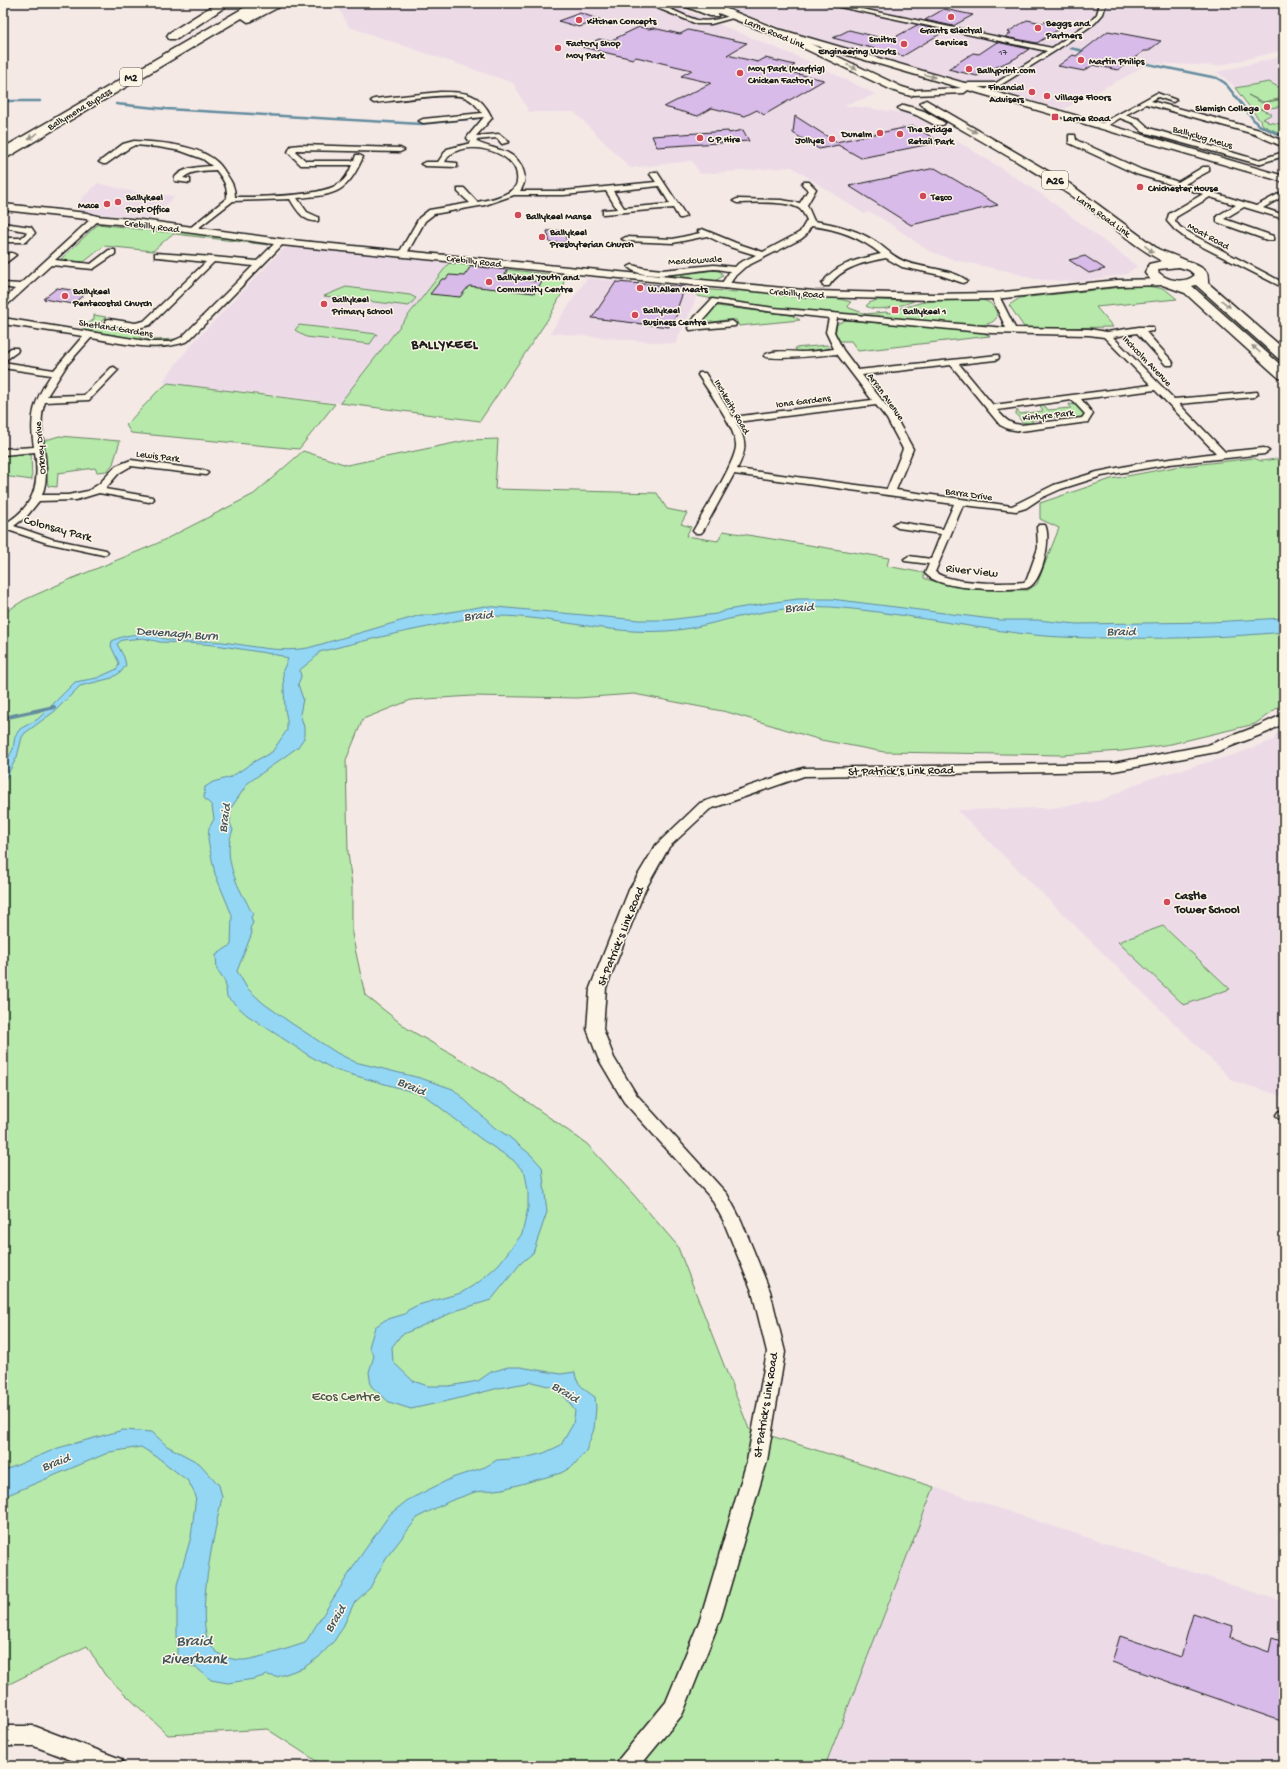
<svg xmlns="http://www.w3.org/2000/svg" width="1287" height="1769" font-family="'Gochi Hand',sans-serif">
<style>
.built{fill:#ecdbe7}
.green{fill:#b6e9aa;stroke:#698263}
.water{fill:#93d7f5;stroke:#638c9e}
.lines{fill:none;stroke-linecap:round;stroke-linejoin:round}
.stream-far1{stroke:#638c9e;stroke-width:2.5}
.stream{stroke:#638c9e;stroke-width:4}
.building{fill:#d8bbe8;stroke:#1c1c1c}
.minor-casing{stroke:#1c1c1c;stroke-width:3}
.tertiary-casing{stroke:#1c1c1c;stroke-width:3}
.primary-casing{stroke:#1c1c1c;stroke-width:3}
.motorway-casing{stroke:#1c1c1c;stroke-width:3}
.minor{fill:#fcf5e5;fill-rule:evenodd}
.tertiary{fill:#fcf5e5;fill-rule:evenodd}
.primary{fill:#fcf5e5;fill-rule:evenodd}
.motorway{fill:#fcf5e5;fill-rule:evenodd}
.oneway{fill:#97938b}
.poi-dot{fill:#d1495b;stroke:#fcf5e5;stroke-width:1.5}
.labels{text-anchor:middle;stroke-width:3;stroke-linejoin:round;paint-order:stroke}
.far-number-label{font-size:9px;fill:#4b444f}
.far-poi-label{font-size:10px;font-weight:bold;fill:#1c1c1c;stroke:#fcf5e5;text-anchor:start}
.far-street-label{font-size:10px;fill:#1c1c1c;stroke:#fcf5e5}
.shield{fill:#fcf5e5;stroke:#5f5d58;stroke-width:1}
.shield-label{font-size:11px;font-weight:bold;fill:#1c1c1c}
.street-label{font-size:12px;fill:#1c1c1c;stroke:#fcf5e5}
.poi-label{font-size:12px;font-weight:bold;fill:#1c1c1c;stroke:#fcf5e5;text-anchor:start}
.far-district-label{font-size:13px;font-weight:bold;letter-spacing:1px;fill:#1c1c1c;stroke:#fcf5e5}
.water-label{font-size:13px;font-style:italic;fill:#40545d;stroke:#fcf5e5}
.near-park-label{font-size:14px;fill:#4a5a47;stroke:#fcf5e5}
.near-water-label{font-size:16px;font-style:italic;fill:#40545d;stroke:#fcf5e5}
</style>
<rect width="100%" height="100%" fill="#f5e9e6"/>
<filter id="ink" filterUnits="userSpaceOnUse"><feTurbulence type="fractalNoise" baseFrequency=".025" numOctaves="2"/><feDisplacementMap in="SourceGraphic" scale="8" xChannelSelector="R" yChannelSelector="G"/><feConvolveMatrix kernelMatrix="1 2 1 2 8 2 1 2 1" color-interpolation-filters="sRGB"/></filter>
<g filter="url(#ink)">
<!-- built -->
<path class="built" d="M336 3H667L806 60 875 94 867 98 843 105 906 113 922 120 995 164 1047 198 1137 266 1127 274 1076 282 1033 279 1011 272 954 260 929 251 887 222 870 212 864 214 792 167 700 174 692 161 630 168 574 112H529L513 83 349 27Z
M716 3H1284V50L1217 66 1150 63 1129 75 1064 109 862 54 792 32Z
M1284 56V135L1264 126 1232 84 1217 72Z
M98 183 130 191 175 196 153 218 75 212 83 204 77 203Z
M292 247 449 263 340 403 162 382 191 345 284 248Z
M587 278 699 289 692 309 676 342V344L550 333Z
M1284 729V1097L1233 1081 957 810 1051 808 1102 800 1148 779 1233 755 1274 740 1276 733Z
M934 1487 1284 1602V1766H825Z"/>
<!-- green -->
<path class="green" d="M1269 82 1284 90V98L1263 102 1248 95 1262 103 1284 99V105L1281 106 1284 110 1278 107 1260 109 1272 114 1263 119 1268 121 1267 122 1281 124 1284 122V135L1264 126 1235 88Z
M98 224 164 232H182L237 239 268 245 175 234 171 235 153 251 104 246 84 262 60 260Z
M449 263 565 276 561 295 550 316 480 421 340 403Z
M715 270 721 272 723 276 715 281 656 274H685Z
M1141 285 1165 289 1177 299 1096 307 1113 327 1052 328 1024 327 1009 305 1020 298Z
M346 287 410 295 416 298 409 306 324 296Z
M700 289 736 292 738 290 836 298 851 302 848 305 849 308 866 314 886 312 888 313 899 311 897 309C908 307 919 302 930 301 942 299 977 296 988 302 991 303 994 307 996 311 1002 326 975 326 966 326L785 309 748 305 697 296Z
M877 300 914 301C904 305 876 313 866 306L869 303Z
M717 306 791 315 800 320 739 326 736 320C724 318 712 325 701 321L713 308Z
M94 315 106 317 98 325 144 332 140 338 155 340 177 339 157 342 81 330 94 319Z
M846 320 982 332 990 336 858 351 851 341H839L835 335 837 324Z
M299 325 377 334 370 344 306 337 295 330Z
M827 345 830 348C822 352 806 354 797 352L795 348Z
M168 383 335 404 299 449 131 433 126 425 157 392Z
M1069 404 1077 405 1084 414V416L1078 419 1074 415 1031 420 1034 424 1022 422 1016 414 1017 410 1020 414 1043 411 1040 407 1045 406 1048 410 1071 408Z
M59 436 120 441 113 464 107 471 97 472 95 468 58 473 57 487 48 486 43 441Z
M498 439 495 489 657 493 667 509 687 513 681 524 691 527 686 536 718 541 723 531 889 558 887 566 924 573V578L929 580 974 589 1028 590 1037 584 1059 528 1040 519V503L1111 479 1175 467 1254 458 1261 461 1284 458V703L1255 724 1171 744 1122 751 1062 755 884 752 821 740 727 712 634 694 577 698 472 696 411 700 363 719 346 760 348 852 352 886V934L365 995 408 1029 495 1079 587 1144 633 1194 677 1245 749 1429 934 1487 825 1766H324L267 1729 168 1735 105 1675 87 1646 3 1687V610L7 611 24 600 71 579 156 544 254 494 303 451 347 465 469 440Z
M31 453 32 480 3 476V454Z
M1163 926 1230 989 1184 1005 1118 942Z"/>
<!-- water -->
<path class="water" d="M798 599H831L1000 620H1037L1077 624 1211 622 1284 618V632C1230 637 1177 639 1123 638 1090 638 1057 638 1025 634 960 626 896 612 831 607 797 605 762 612 729 619 708 624 688 630 666 631 609 635 553 616 496 616 473 616 451 622 428 627 391 634 355 643 319 652 317 658 305 665 300 670L301 677 298 684 303 699 300 714 304 727V738L298 747 248 783 231 808 230 823 233 830C223 852 234 881 246 901 249 906 249 910 254 913L251 917 253 923 250 928 252 933 237 971 247 988 263 1003 291 1023 337 1053 355 1062 420 1078 453 1089 495 1128 508 1136 531 1155 542 1167 547 1212 533 1253 521 1263 491 1300 458 1310 401 1335 392 1347 393 1362 413 1381 428 1386H449L478 1381 491 1372 508 1367H520L561 1374 575 1372C575 1383 586 1391 595 1397L596 1408 594 1429 586 1451 573 1466 561 1473 503 1489 475 1492 450 1501 418 1517 386 1558 370 1588 354 1603 342 1629 334 1641 319 1657 303 1668 277 1677 267 1675 254 1679 228 1683 211 1680 198 1669 182 1662 177 1653V1585L191 1537 196 1496 188 1481 157 1457 141 1447 110 1452 3 1497V1471L58 1448 123 1430 152 1432 167 1446 199 1463 219 1485 222 1497C216 1527 193 1622 211 1646 217 1655 231 1660 241 1660 251 1661 293 1647 305 1643L357 1561 390 1514 408 1500 452 1478 485 1467 497 1460 524 1458 544 1453 561 1445 573 1424 575 1411 566 1398 552 1387 532 1382 499 1388 452 1400 411 1409 389 1402 371 1386 369 1372 374 1356 369 1347 375 1327 385 1320 405 1314 408 1310 418 1305 461 1293 479 1282 499 1264 522 1234 528 1208V1191L525 1173 513 1160 481 1139 424 1095 335 1070 308 1055 247 1015 227 997 225 982 217 970 216 955 231 945 232 915 215 874 208 840 209 828 214 819 212 806 204 798 205 787 213 782 231 777 255 761 272 752 287 730V720L285 709 283 670 288 659 282 656 266 653 222 646 204 644 160 642 143 638 122 640 117 644 124 657 126 665 121 672 112 678 80 686 55 711 25 733 22 737 17 757 3 783V768L13 749 15 736 20 729 38 719 75 682 97 678 117 669 119 663 111 646 112 641C123 635 139 633 151 635 158 636 164 640 171 640 189 642 206 640 223 642 253 646 278 653 308 648L421 615H433L485 606 639 620H668L716 614 727 610 768 603Z"/>
<g class="lines">
<!-- stream-far1 -->
<path class="stream-far1" d="M1070 48 1088 52
M1128 60 1217 78 1225 83 1257 124 1284 137
M3 101H40
M116 104 166 109 421 124 477 118"/>
<!-- stream -->
<path class="stream" d="M3 718 54 707"/>
</g>
<!-- building -->
<path class="building" d="M944 9 973 15 953 26 925 20Z
M580 13 601 20 579 27 558 21Z
M1027 20 1043 23 1048 20 1067 24 1037 43 1005 37 1011 33 1008 32Z
M917 25 945 31 903 56 833 38 849 30 890 40Z
M639 27 649 29 653 28 680 34 688 30 747 43 727 55 758 62 765 58 795 65 785 71 824 80 764 115 757 110 745 116 712 108 698 116 664 107 711 83 681 76 692 70 636 57 633 59 582 47 599 39 610 41Z
M1108 31 1161 41 1148 51H1144L1118 70 1093 65 1084 71 1058 66 1073 55 1076 56Z
M997 42 1029 49 1016 58 977 76 948 69 973 53 979 54Z
M795 116 836 142 913 126 940 142 861 158 838 145 819 149 793 133Z
M743 130 749 141 657 147 652 136 728 131 729 133Z
M935 168 998 205 911 225 849 186Z
M564 230 567 242 550 243 547 231Z
M1085 256 1105 269 1089 273 1069 260Z
M471 266 507 270 505 274 525 276 522 280 542 282 534 293 469 286 460 297 430 294 442 279H446L449 275 464 276Z
M616 282 685 287 676 312 678 313 669 327 592 318Z
M57 288 87 292 73 304 43 299Z
M1193 1613 1233 1626 1230 1638 1269 1652 1272 1638 1284 1642V1722L1112 1662 1120 1636 1181 1657Z"/>
<g class="lines">
<!-- minor casing -->
<g class="minor-casing">
<path id="minor" d="M645 3C665 3 679 15 697 20 710 23 725 17 737 14L740 16 711 24H697Z
M821 3H833L1052 48 1091 21 1097 14 1100 3H1106L1103 14 1095 23 1055 51 986 94 983 92 989 87H963L960 85 963 83H996L1047 51Z
M440 92C465 92 480 92 492 118L476 136 499 134 509 142 502 144 497 138 476 140 479 143C495 150 517 150 523 170 526 178 525 184 520 191H564L656 182 650 174 654 172H657L686 216 682 218H679L673 208 603 214V210L617 209 606 191 564 195H514L485 205 434 214 425 221 406 255H400L399 253 419 218 429 210 470 203 458 192V188H464L477 202C488 200 503 197 512 190 516 187 518 182 517 176 516 149 456 136 445 162L457 163V167L425 166 421 164 425 162H438L447 149 471 143 467 138 469 135 484 117 423 123 419 121 423 119 482 113C478 107 471 99 464 97 450 92 392 101 374 103L371 101 374 99ZM659 186 670 204 624 208 613 191Z
M1157 93 1176 100 1173 102 1158 97 1151 101 1260 130 1284 142V147L1254 134 1146 104 1125 115 1139 119 1149 128 1258 160 1284 152V156L1258 164 1143 132 1133 123 1120 118 1104 128 1097 126Z
M1069 135H1075L1076 140 1142 170 1178 182 1203 167H1209V171L1185 184 1256 206 1284 191V196L1263 208 1284 215V219L1244 207 1224 219 1273 236V240H1267L1217 222V216L1236 205 1210 197 1176 217 1175 221 1180 227 1193 235 1284 283V288L1187 239 1175 230 1167 221 1169 214 1203 194 1136 174 1069 143Z
M134 141C160 142 208 145 223 169 229 179 235 184 235 197 259 197 322 197 340 183 346 179 349 172 352 165H301L288 152 291 146 300 145 400 148 404 150 400 152 297 150 296 152 306 161H354L356 155H359L363 157C347 193 336 195 297 198L307 212 318 217V221C304 223 296 209 290 199L233 201 193 232 189 230 190 228 227 198C228 186 223 179 216 170 204 171 192 170 183 178L190 179V183L175 181V177C184 167 199 167 212 166L203 159 181 151 158 147 135 145 129 148 106 164H103L99 162 123 144Z
M803 182H809L816 189 807 205 814 221C834 224 855 229 873 240 885 247 894 259 909 263 924 268 956 270 967 281L963 283 940 275 902 267 886 258C865 262 841 267 829 286H823L822 284C834 264 859 259 881 254 860 237 838 229 811 226L806 235 801 239 745 267 735 276 727 288H724L720 286 730 271C725 271 720 269 714 269 693 270 645 283 628 267L632 265 643 268 662 270 714 265 735 267 739 263 756 255 730 247 707 236 673 243 626 241 622 239 626 237 673 239 700 233 698 231 702 229 736 243 763 252 795 235 800 232 807 220C805 216 803 212 800 209 788 200 752 203 737 203L733 201 737 199 781 200 800 203 808 190 802 184Z
M93 217H96L100 219 55 260 91 264 109 250H115V254L93 269 51 265 6 306H3V300L15 289 3 287V283L20 284Z
M3 223 31 227 35 233 26 242H3V238H21L27 233 25 231 3 227Z
M278 240H284L285 242 188 341C156 353 124 343 91 338L67 365 47 396 84 395 111 368 114 367 118 370 89 400 45 402C34 433 54 464 42 495H68L88 491 99 484 116 466 131 460 203 470 206 471 208 473 206 475 131 466 119 473 105 489 152 497 154 499 152 501 149 502 99 493 76 500 39 501 27 516 14 526 52 539 106 550 108 552 106 554 103 555 47 543 8 530 3 532V525C34 507 40 486 35 452L3 455V449L34 447C29 417 34 400 51 375L3 368V355L11 348H17L18 350 17 352 3 362 54 370 83 336 3 324V318L152 342H171L182 337 253 266 214 262 150 325 135 329 106 324V320L109 319 135 323 144 321 206 262 158 257H155V253L213 257 257 261Z
M9 253H12L16 255 3 265V259Z
M992 294H995L999 296 1015 328 1089 329 1107 332 1139 327H1153V331L1146 332 1172 361 1173 363 1172 365H1166L1137 333 1113 337 1174 399 1257 392 1258 394 1254 397 1179 404 1225 452 1264 448 1269 451 1264 454 1170 464 1102 476 1061 489 1041 498 1026 508 1016 511 963 505 935 572C950 584 1005 584 1024 582L1027 579 1038 548 1037 527 1039 525H1045C1052 538 1042 584 1027 588 1005 590 939 591 925 573L929 564 905 561 904 559 909 556 931 559 941 534 898 528 893 525 895 523 898 522 943 529 954 504 734 474 703 531 701 533H695L693 531C702 515 738 459 736 444 734 425 709 392 698 375L699 373H705L733 417 872 400 837 354C826 355 769 361 764 356 771 349 792 352 801 352 812 352 823 350 834 349L826 332 829 318 774 312 717 304 699 325 732 321 736 324 735 326 690 330 689 328 694 318 712 299 774 308 1006 328 991 296ZM837 318 991 333 1089 335 1104 337 1151 385 993 405 959 364 995 360 998 359 999 357 998 355 858 370 843 350 834 332ZM951 365 1000 425 1008 429 1021 431 1088 422 1093 414 1081 399 1155 390 1216 453 1147 462 1097 472 1054 485 1012 506 896 490 913 449 896 418 862 375ZM1072 400 1085 414 1082 418 1021 425C1009 424 1005 419 997 410ZM876 405 887 419 903 449 887 489 737 469C747 449 747 442 736 422Z
M1283 1110H1284V1120L1278 1118 1276 1115 1278 1112Z"/>
</g>
<!-- tertiary casing -->
<g class="tertiary-casing">
<path id="tertiary" d="M776 30H782L1284 176V182L968 90 964 93 914 95 913 93 914 91 917 90 961 88 776 34Z
M3 204 87 213 97 216 141 220 281 239 814 291 933 294 995 293 1117 280 1167 279 1172 282 1167 285 1117 286 995 299 933 300 814 297 281 245 141 226 96 222 86 219 3 210Z
M1284 714V723L1268 732 1216 752 1114 771 804 776 710 809 669 847 645 890 606 988 603 1029 614 1058 636 1094 727 1194 741 1220 770 1291 785 1352 767 1461 721 1617 685 1708 682 1715 640 1766H616L619 1759 666 1702 701 1617 747 1461 767 1352 752 1291 723 1220 711 1198 624 1102 598 1058 587 1029 590 988 629 890 656 845 700 803 803 768 1114 763 1208 745 1258 726Z
M3 1726H34L121 1759 124 1766H87L34 1746H3Z"/>
</g>
<!-- primary casing -->
<g class="primary-casing">
<path id="primary" d="M681 3H695L699 5 698 3H712L792 35 902 87 915 91 916 93 911 96 894 91 784 39 718 13V16H710L682 5Z
M926 100 1070 184 1158 249C1167 253 1205 266 1207 273 1208 276 1208 280 1208 283L1284 349V360L1279 359 1196 285 1192 286 1284 368V379L1279 378 1185 293 1157 283 1151 280 1145 273 1149 264 1162 261C1131 245 1108 221 1080 202 1032 168 979 140 928 110L920 103ZM1179 267 1189 270 1195 275C1185 284 1167 281 1158 272L1159 269Z
M904 105 924 111 945 123 943 125H935L916 115 900 110 898 108Z"/>
</g>
<!-- motorway casing -->
<g class="motorway-casing">
<path id="motorway" d="M217 3H231L177 39H169L167 36 169 33Z
M252 3H266L262 7 270 3H285L283 5 252 21 248 22 242 18 8 157 3 158V148Z"/>
</g>
<!-- minor -->
<use href="#minor" class="minor"/>
<!-- tertiary -->
<use href="#tertiary" class="tertiary"/>
<!-- primary -->
<use href="#primary" class="primary"/>
<!-- motorway -->
<use href="#motorway" class="motorway"/>
</g>
<!-- one-way arrows -->
<defs><path id="oneway-solid" d="M-6-.8H1V-3.2L6.5 0L1 3.2V.8H-6Z"/></defs>
<g class="oneway">
<use href="#oneway-solid" transform="translate(852 67) rotate(25)"/>
<use href="#oneway-solid" transform="translate(930 76) rotate(15)"/>
<use href="#oneway-solid" transform="translate(972 130) rotate(30)"/>
<use href="#oneway-solid" transform="translate(33 136) rotate(149)"/>
<use href="#oneway-solid" transform="translate(1149 249) rotate(37)"/>
<use href="#oneway-solid" transform="translate(1226 304) rotate(39)"/>
<use href="#oneway-solid" transform="translate(1256 349) rotate(-138)"/>
</g>
</g>
<!-- markers -->
<g class="poi-dot">
<circle cx="951" cy="17" r="4"/>
<circle cx="579" cy="20" r="4"/>
<circle cx="1038" cy="28" r="4"/>
<circle cx="904" cy="44" r="4"/>
<circle cx="558" cy="48" r="4"/>
<circle cx="1081" cy="60" r="4"/>
<circle cx="969" cy="69" r="4"/>
<circle cx="740" cy="73" r="4"/>
<circle cx="1032" cy="92" r="4"/>
<circle cx="1047" cy="96" r="4"/>
<circle cx="1267" cy="107" r="4"/>
<rect x="1051" y="113" width="8" height="8" rx="2"/>
<circle cx="880" cy="133" r="4"/>
<circle cx="900" cy="134" r="4"/>
<circle cx="700" cy="138" r="4"/>
<circle cx="832" cy="139" r="4"/>
<circle cx="1140" cy="187" r="4"/>
<circle cx="923" cy="196" r="4"/>
<circle cx="118" cy="202" r="4"/>
<circle cx="107" cy="204" r="4"/>
<circle cx="518" cy="215" r="4"/>
<circle cx="542" cy="237" r="4"/>
<circle cx="489" cy="282" r="4"/>
<circle cx="640" cy="288" r="4"/>
<circle cx="65" cy="296" r="4"/>
<circle cx="324" cy="304" r="4"/>
<rect x="891" y="306" width="8" height="8" rx="2"/>
<circle cx="635" cy="315" r="4"/>
<circle cx="1167" cy="902" r="4"/>
</g>
<g class="labels">
<!-- far-number labels -->
<g class="far-number-label">
<text x="1003" y="55">17</text>
</g>
<!-- far-poi labels -->
<g class="far-poi-label">
<text x="587" y="24">Kitchen Concepts</text>
<text x="1046" y="26">Beggs and<tspan x="1046" dy="12">Partners</tspan></text>
<text x="951" y="33" text-anchor="middle">Grants Electral<tspan x="951" dy="12">Services</tspan></text>
<text x="896" y="42" text-anchor="end">Smiths<tspan x="896" dy="12">Engineering Works</tspan></text>
<text x="566" y="46">Factory Shop<tspan x="566" dy="12">Moy Park</tspan></text>
<text x="1089" y="64">Martin Philips</text>
<text x="748" y="71">Moy Park (Marfrig)<tspan x="748" dy="12">Chicken Factory</tspan></text>
<text x="977" y="73">Ballyprint.com</text>
<text x="1024" y="90" text-anchor="end">Financial<tspan x="1024" dy="12">Advisers</tspan></text>
<text x="1055" y="100">Village Floors</text>
<text x="1259" y="111" text-anchor="end">Slemish College</text>
<text x="1063" y="121">Larne Road</text>
<text x="908" y="132">The Bridge<tspan x="908" dy="12">Retail Park</tspan></text>
<text x="872" y="137" text-anchor="end">Dunelm</text>
<text x="708" y="142">C P Hire</text>
<text x="824" y="143" text-anchor="end">Jollyes</text>
<text x="1148" y="191">Chichester House</text>
<text x="126" y="200">Ballykeel<tspan x="126" dy="12">Post Office</tspan></text>
<text x="931" y="200">Tesco</text>
<text x="99" y="208" text-anchor="end">Mace</text>
<text x="526" y="219">Ballykeel Manse</text>
<text x="550" y="235">Ballykeel<tspan x="550" dy="12">Presbyterian Church</tspan></text>
<text x="497" y="280">Ballykeel Youth and<tspan x="497" dy="12">Community Centre</tspan></text>
<text x="648" y="292">W.Allen Meats</text>
<text x="73" y="294">Ballykeel<tspan x="73" dy="12">Pentecostal Church</tspan></text>
<text x="332" y="302">Ballykeel<tspan x="332" dy="12">Primary School</tspan></text>
<text x="643" y="313">Ballykeel<tspan x="643" dy="12">Business Centre</tspan></text>
<text x="903" y="314">Ballykeel 1</text>
</g>
<!-- far-street labels -->
<g class="far-street-label">
<text transform="translate(775 32) rotate(23)" y="4">Larne Road Link</text>
<text transform="translate(79 108) rotate(-31)" y="4">Ballymena Bypass</text>
<text transform="translate(1203 136) rotate(16)" y="4">Ballyclug Mews</text>
<text transform="translate(1104 215) rotate(36)" y="4">Larne Road Link</text>
<text transform="translate(152 225) rotate(7)" y="4">Crebilly Road</text>
<text transform="translate(1209 235) rotate(29)" y="4">Moat Road</text>
<text transform="translate(695 259) rotate(-3)" y="4">Meadowvale</text>
<text transform="translate(474 260) rotate(6)" y="4">Crebilly Road</text>
<text transform="translate(797 292) rotate(4)" y="4">Crebilly Road</text>
<text transform="translate(116 327) rotate(9)" y="4">Shetland Gardens</text>
<text transform="translate(1148 360) rotate(46)" y="4">Inchcolm Avenue</text>
<text transform="translate(887 396) rotate(54)" y="4">Arran Avenue</text>
<text transform="translate(803 400) rotate(-7)" y="4">Iona Gardens</text>
<text transform="translate(733 406) rotate(60)" y="4">Inchkeith Road</text>
<text transform="translate(1048 414) rotate(-6)" y="4">Kintyre Park</text>
<text transform="translate(39 448) rotate(-95)" y="4">Orkney Drive</text>
<text transform="translate(158 455) rotate(7)" y="4">Lewis Park</text>
<text transform="translate(969 493) rotate(8)" y="4">Barra Drive</text>
</g>
<!-- shield labels -->
<g class="shield">
<rect x="120" y="68" width="22" height="18" rx="3"/>
<rect x="1042" y="171" width="26" height="18" rx="3"/>
</g>
<g class="shield-label">
<text x="131" y="81">M2</text>
<text x="1055" y="184">A26</text>
</g>
<!-- street labels -->
<g class="street-label">
<text transform="translate(58 528) rotate(15)" y="4">Colonsay Park</text>
<text transform="translate(972 570) rotate(6)" y="4">River View</text>
<text transform="translate(901 770) rotate(-1)" y="4">St Patrick’s Link Road</text>
<text transform="translate(620 936) rotate(-68)" y="4">St Patrick’s Link Road</text>
<text transform="translate(765 1405) rotate(-81)" y="4">St Patrick’s Link Road</text>
</g>
<!-- poi labels -->
<g class="poi-label">
<text x="1175" y="899">Castle<tspan x="1175" dy="14">Tower School</tspan></text>
</g>
<!-- far-district labels -->
<g class="far-district-label">
<text x="445" y="348">BALLYKEEL</text>
</g>
<!-- water labels -->
<g class="water-label">
<text transform="translate(799 606) rotate(-3)" y="5">Braid</text>
<text transform="translate(478 614) rotate(-5)" y="5">Braid</text>
<text transform="translate(1121 630) rotate(1)" y="5">Braid</text>
<text transform="translate(177 632) rotate(4)" y="5">Devenagh Burn</text>
<text transform="translate(223 818) rotate(-81)" y="5">Braid</text>
<text transform="translate(412 1085) rotate(24)" y="5">Braid</text>
<text transform="translate(566 1391) rotate(32)" y="5">Braid</text>
<text transform="translate(55 1461) rotate(-21)" y="5">Braid</text>
<text transform="translate(334 1618) rotate(-58)" y="5">Braid</text>
</g>
<!-- near-park labels -->
<g class="near-park-label">
<text x="346" y="1400">Ecos Centre</text>
</g>
<!-- near-water labels -->
<g class="near-water-label">
<text x="194" y="1645">Braid<tspan x="194" dy="18">Riverbank</tspan></text>
</g>
</g>
<!-- margin -->
<rect width="1287" height="1769" fill="none" stroke="#fcf5e5" stroke-width="16"/>
<rect x="8" y="8" width="1271" height="1753" fill="none" stroke="#1c1c1c" stroke-width="1.5" filter="url(#ink)"/>
</svg>
